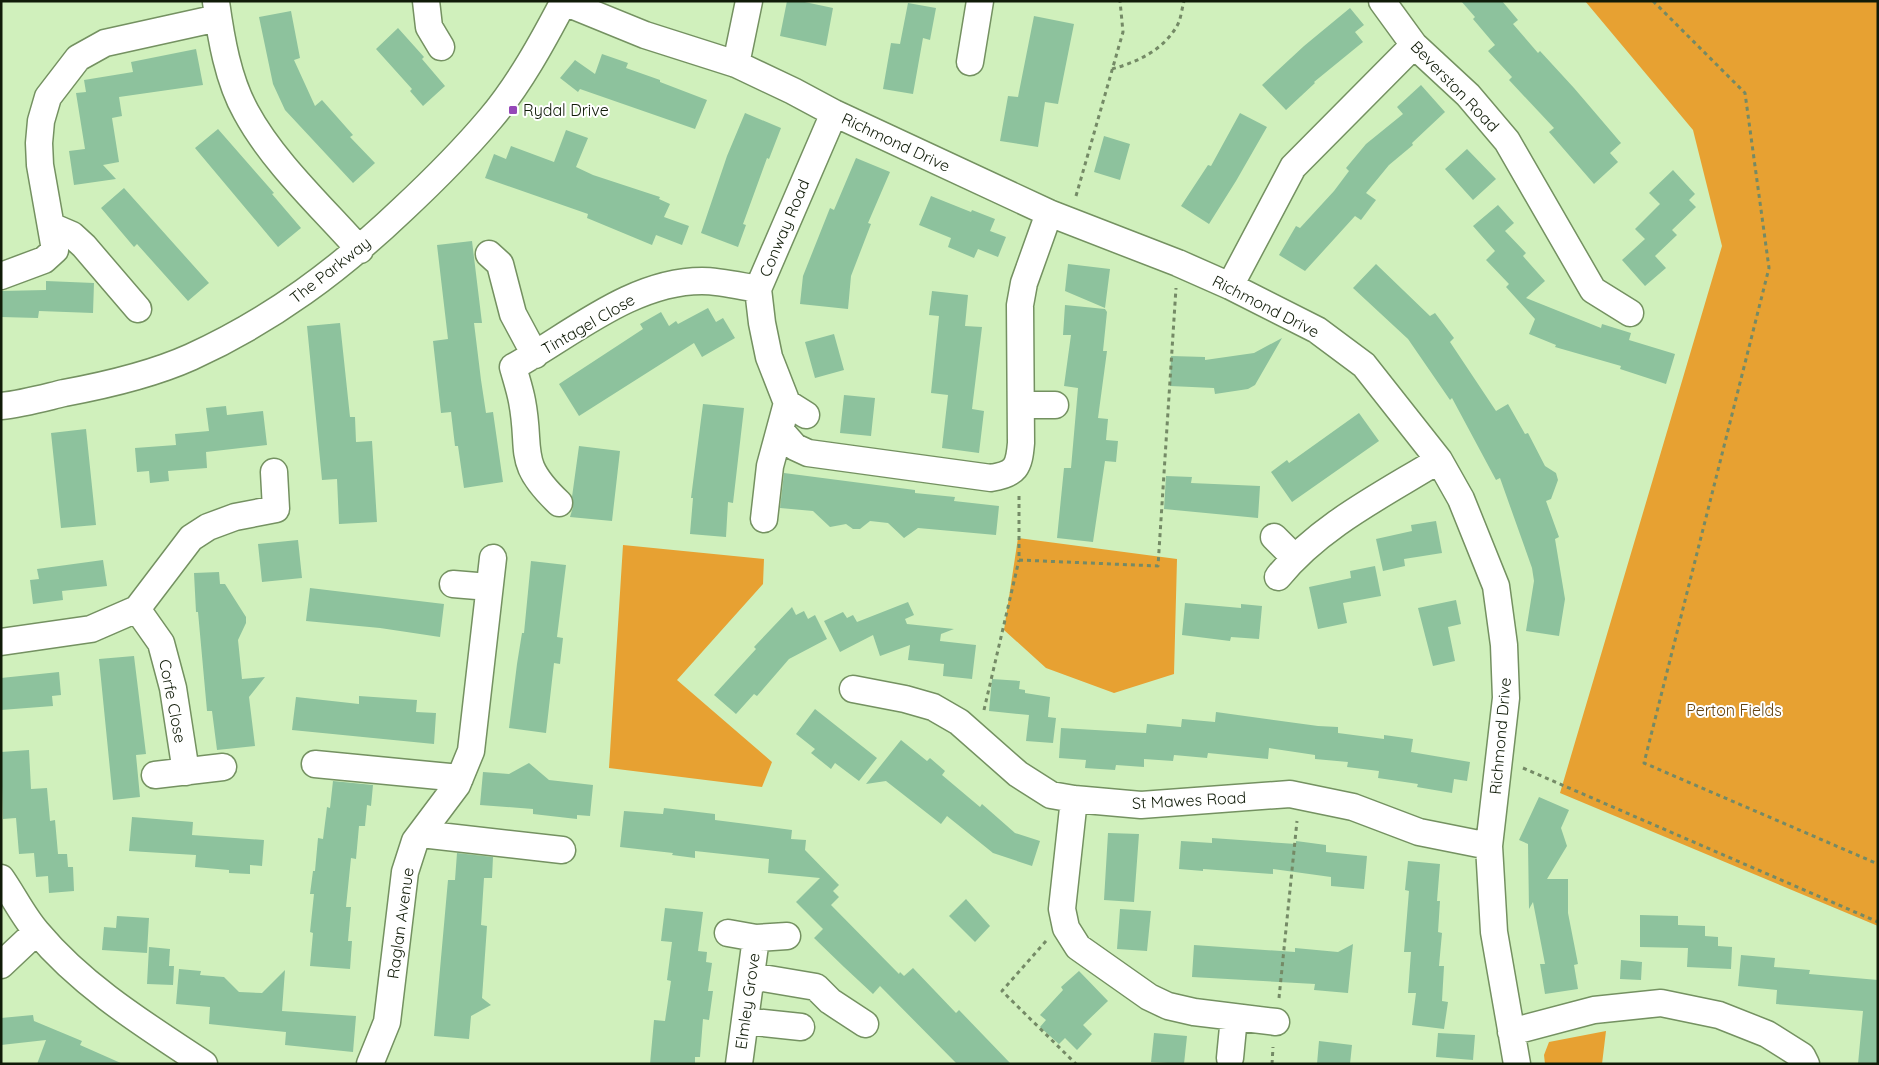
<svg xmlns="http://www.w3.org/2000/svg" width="1879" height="1065" font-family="Quicksand,sans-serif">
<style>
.green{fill:#e7a132}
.building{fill:#8dc29d}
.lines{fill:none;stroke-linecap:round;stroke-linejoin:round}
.minor-casing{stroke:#749161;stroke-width:29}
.path{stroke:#748a66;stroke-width:3;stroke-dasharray:4 4;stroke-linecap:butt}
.minor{stroke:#fff;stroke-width:26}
.poi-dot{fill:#9548b8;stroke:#fff;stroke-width:2}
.labels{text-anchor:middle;stroke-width:4;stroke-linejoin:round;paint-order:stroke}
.street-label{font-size:16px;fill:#101b08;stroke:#fff}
.poi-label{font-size:16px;fill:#101b08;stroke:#fff;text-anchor:start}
.park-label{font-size:16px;fill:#654412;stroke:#fff}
</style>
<rect width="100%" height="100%" fill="#d0f0bc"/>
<!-- green -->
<path class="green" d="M1585 1H1878V926L1560 793 1722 246 1693 130Z
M1018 538 1177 559 1174 674 1114 693 1046 668 1004 630Z
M623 545 764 559 763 584 677 680 772 762 762 787 609 768Z
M1606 1031 1602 1064H1545L1544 1055 1549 1042Z"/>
<!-- building -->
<path class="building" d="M787 1H800L833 8 826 46 780 36Z
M1461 1H1502L1518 20 1513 24 1538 53 1540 51 1574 88 1621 143 1610 153 1618 162 1594 184 1549 132 1554 128 1509 80 1512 77 1488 51 1495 45 1473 19 1475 17Z
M908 3 936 8 930 40 923 38 913 94 883 89 891 43 900 44Z
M1350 8 1364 25 1355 32 1363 42 1314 82 1315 83 1286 110 1262 85 1304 46Z
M291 11 300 58 294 60 315 106 322 100 353 135 350 137 375 163 353 183 285 110 273 84 259 17Z
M1034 16 1074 24 1058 104 1045 102 1038 147 1000 141 1008 96 1018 97Z
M398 28 424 57 422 59 445 86 423 106 410 91 412 89 376 49Z
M196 49 203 85 119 97 122 116 112 118 119 162 103 165 116 179 74 185 69 151 85 149 76 93 86 92 84 80 133 72 131 62Z
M602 54 628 63 626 68 660 80V82L707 100 695 129 580 89 578 92 560 78 575 60 595 74Z
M1421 85 1445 112 1412 143 1413 145 1389 165 1366 193 1376 200 1361 220 1355 216 1305 271 1279 255 1296 226 1300 228 1334 191 1349 171 1346 168 1366 144 1403 114 1397 107Z
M745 113 781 128 769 159 767 158 743 224 746 225 738 247 701 233 727 156Z
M1240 113 1267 127 1236 181 1209 224 1181 206 1208 165 1211 166Z
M218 129 274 193 272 194 301 228 278 247 195 148Z
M566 130 588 138 576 167 593 175 660 197 659 199 670 204 664 217 689 226 682 245 656 235 652 245 587 218 588 214 485 178 494 154 506 159 511 146 554 162Z
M1104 136 1130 144 1120 180 1094 172Z
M1467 149 1496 179 1473 200 1445 169Z
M856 158 890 172 868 223 871 224 851 276 848 309 800 304 803 276 830 208 834 210Z
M1673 170 1695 194 1689 200 1696 207 1672 230 1677 235 1655 256 1666 268 1645 286 1622 260 1645 239 1635 229 1660 204 1649 193Z
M124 188 209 283 188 301 137 244 134 247 101 208Z
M931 196 971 212 972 210 995 219 990 231 1006 237 998 257 978 249 974 258 948 247 951 238 919 225Z
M1498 205 1514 223 1505 231 1526 253 1523 256 1545 281 1526 298 1601 328 1602 324 1631 333 1629 340 1675 354 1666 384 1620 369 1621 366 1555 347 1556 345 1529 334 1535 319 1506 287 1509 284 1486 260 1495 251 1473 226Z
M472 241 482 323H474L481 380 486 413 493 412 503 482 464 488 458 446H455L451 412 441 413 433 341 448 339 437 245Z
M1068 264 1110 269 1105 308 1065 291Z
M1376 264 1430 316 1435 313 1454 338 1450 342 1496 411 1508 404 1525 434 1528 433 1545 466 1556 473 1558 480 1551 499 1546 501 1559 537 1555 539 1565 599 1559 636 1526 631 1534 581 1532 568 1500 478 1496 480 1452 398 1450 400 1408 339 1353 288Z
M46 281 94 283 93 313 39 311 38 318 1 317V291L46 290Z
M932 291 968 295 965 326 982 327 972 409 984 411 979 453 942 448 948 395 931 393 939 316 929 315Z
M1065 305 1105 309 1107 312 1103 351H1107L1098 418 1108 419 1106 440 1118 441 1116 462 1105 461 1093 542 1057 538 1064 468H1071L1078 388 1064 386 1071 335H1063Z
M708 308 716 322 723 318 735 338 702 357 694 343 579 416 559 384 643 329 640 324 661 312 669 326 676 321 678 324Z
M340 323 350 417H355L356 442 372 441 377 522 339 524 337 479 322 480 307 326Z
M834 334 844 370 815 378 805 342Z
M1282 338 1255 385 1248 389 1215 394 1214 388 1170 386 1171 356 1205 357V360L1254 353Z
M844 395 875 398 871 436 840 433Z
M703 404 744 408 733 503 728 502 726 537 690 534 693 498H691Z
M226 406 227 415 263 411 267 445 206 452 207 468 168 471 169 481 150 483 149 471 137 472 135 448 176 445 175 434 209 431 206 408Z
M1359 413 1379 441 1292 502 1271 472 1287 460 1289 463Z
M86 429 96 525 61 528 51 433Z
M579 446 620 451 612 521 570 517 573 507 572 497Z
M784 473 915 490V493L955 497 954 501 999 506 996 535 918 528 904 538 888 523 870 521 860 529H853L846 524 830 527 813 511 780 508Z
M1166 476 1192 477 1191 483 1260 486 1258 518 1164 509Z
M1436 521 1442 553 1404 559 1405 566 1383 571 1376 539 1412 531 1411 525Z
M298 540 302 578 262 582 258 544Z
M103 560 107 586 62 591 63 600 33 604 30 580 39 579 37 569Z
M531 561 566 565 557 637 563 638 560 664 554 663 546 733 509 728 517 664 522 633H524Z
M1375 566 1381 596 1343 603 1347 623 1318 629 1309 587 1351 578 1350 571Z
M219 572 220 584H225L246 617V623L238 640 242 679 265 677 249 697 255 746 217 750 212 711H207L198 612H196L194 573Z
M310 588 444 604 440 637 380 628 306 621Z
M1456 600 1461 624 1448 627 1455 661 1433 666 1418 608Z
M908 602 914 615 905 619 907 624 954 629 941 634 940 641 976 645 972 679 943 676 944 664 908 660 910 645 880 656 873 635 840 652 824 621 843 612 847 618 853 615 857 622Z
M1185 603 1241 608V604L1262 606 1259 639 1231 637 1230 641 1182 635Z
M792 607 796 615 804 611 808 619 815 615 827 639 789 659 757 696 754 694 736 714 714 695 756 649 754 647Z
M134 656 146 754 136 755 140 797 113 800 99 659Z
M59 672 61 695 52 696 53 706 1 710V678Z
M992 679 1020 681 1019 689 1025 690V693L1050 697 1048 717 1056 718 1053 743 1026 741 1029 715 989 711Z
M359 696 417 700 416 712 436 713 434 744 292 730 296 697 359 704Z
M815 709 877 758 859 781 835 763 831 769 811 753 815 749 796 734Z
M1216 712 1318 726 1338 727V733L1384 739V735L1413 739 1411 752 1470 762 1467 781 1454 779 1452 793 1417 787 1418 784 1378 778 1379 771 1347 767 1348 762 1315 759V755L1269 748 1268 759 1208 753 1207 758 1174 755 1173 761 1144 759V767L1116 765 1115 770 1085 768 1086 760 1059 758 1061 728 1146 733 1147 724 1181 727 1182 719 1215 722Z
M901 740 927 761 930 758 945 771 942 775 980 807 982 804 1015 833 1040 841 1032 866 993 853 947 816 941 824 886 781 866 784Z
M29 750 31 789 47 788 50 821 55 820 58 854H67L68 867H73L74 891 49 893 48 876 36 877 34 853 19 854 16 818 3 819 1 752Z
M529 763 549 780 593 785 590 816 577 815V819L533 814V809L480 805 483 772 509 774Z
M333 781 373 785 371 806 367 805 365 826H359L356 859 351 858 346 907H351L348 941H352L350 969 310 966 313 933 310 932 314 894H310L313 871H315L318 838 323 839 327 807 330 808Z
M1539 797 1569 810 1561 828 1567 846 1547 879H1568V913L1578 964 1574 965 1578 989 1545 994 1540 964H1545L1533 902 1529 909 1528 844 1519 840Z
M664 808 715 814V820L792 830 791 839 806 840 805 850 839 885 833 891 839 897 831 905 899 974 900 972 904 976 913 968 956 1013 959 1010 1011 1064H957L880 986 873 994 844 967 814 938 823 929 796 902 820 878 768 873 769 859 695 851V858L672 855 673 853 620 847 624 811 663 814Z
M132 817 193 822 192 835 264 840 262 866 250 865V874L229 873V870L195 867 196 855 129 851Z
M1108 833 1139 834 1134 902 1104 900Z
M1212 838 1296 844V841L1326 845V852L1367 856 1364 889 1331 886V877L1273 869V874L1203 869V871L1179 869 1181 841 1212 843Z
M457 853 493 857 492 878H484L481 925 487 926 482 998 491 1005 471 1016 469 1039 434 1036 448 880H455Z
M1408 861 1440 864 1437 901H1440L1438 932 1442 933 1439 966H1444L1442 1001 1448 1002 1444 1029 1412 1025 1416 993H1408L1411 952H1404L1409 891 1405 890Z
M966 899 990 926 975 942 949 916Z
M665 908 703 912 698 951 707 952 706 962 712 963 708 991H713L709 1020 703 1019 700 1057H695V1064H650L654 1020 665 1021 671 981 667 980 672 942 661 941Z
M1120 909 1151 911 1147 951 1117 949Z
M1640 915 1678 916V925L1705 926V936L1718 937V946L1732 947 1731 969 1687 967 1688 948 1640 947Z
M117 916 149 918 147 953 102 950 104 927 116 928Z
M1353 944 1348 993 1314 990 1315 984 1192 977 1194 945 1295 952V948L1338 952Z
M149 947 170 949 169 966H174L173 985 147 984Z
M1741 955 1775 958 1774 967 1810 970 1809 974 1878 980V1064H1858L1863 1011 1776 1004 1777 990 1738 986Z
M1621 960 1642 962 1641 980 1620 979Z
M179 969 201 971 200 975 224 977 239 992 262 993 285 970 282 1011 356 1016 353 1052 285 1045 286 1032 209 1024 210 1007 176 1004Z
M1079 971 1108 1001 1083 1025 1092 1034 1077 1050 1065 1038 1059 1044 1040 1027 1046 1020 1040 1015 1063 990 1061 987Z
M33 1015 34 1021 82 1041 80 1045 123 1064H37L46 1040 1 1045V1018Z
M1154 1033 1187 1036 1184 1064 1151 1062Z
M1438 1033 1475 1035 1473 1060 1436 1057Z
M1319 1041 1352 1045 1350 1064H1317Z"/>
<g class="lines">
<!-- minor casing -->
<g class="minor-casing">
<path id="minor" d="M426 1 429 27 441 47
M1382 1 1414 45 1468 95 1507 141 1593 290 1630 313
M216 2C221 38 228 80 246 112 273 162 322 207 360 250
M564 2 645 35 736 64 793 91 834 113 1049 213 1178 263 1230 286 1317 330 1364 365 1439 460 1461 499 1496 586 1504 645 1506 698 1489 846 1494 932 1517 1064
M970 62 980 1
M736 64 749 1
M51 226 72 235 84 246 138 309
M489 254 500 264 513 314 535 355
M1 276 44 260 55 250 40 165 39 143 41 121 48 97 78 58 105 43 218 18
M1230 286 1293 167 1414 45
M787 403 769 357 762 323 758 289 834 113
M1022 405H1055
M1 406C22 404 43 398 64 393 107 385 151 375 191 357 272 320 339 270 403 209 434 180 463 151 490 119 519 85 543 41 564 1
M781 431 795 447 808 453 991 478C1016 474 1019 467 1021 443L1020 305 1024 283 1049 213
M559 503C515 461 532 453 522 401 520 390 516 378 513 367 571 335 632 281 702 281 720 281 740 286 758 289
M764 519 770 466 787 403 806 415
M1274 537 1294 557
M1278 577C1319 526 1384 494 1439 460
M453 584 489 587
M137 609 161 643 173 688 186 772
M1 642 91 629 137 609 191 538 208 527 235 517 276 509 274 472
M853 689 905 699 933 707 959 722 1018 774 1051 795 1074 799 1141 805 1290 794 1353 807 1419 832 1489 846
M315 764 460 778
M155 775 223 767
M1074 799 1062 909 1066 928 1078 947 1149 997 1168 1006 1194 1012 1276 1022
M421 834 562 850
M1 878C13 895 23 916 37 932 83 987 145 1025 204 1064
M728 933 756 938 787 936
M1 965 36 932
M751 976 816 987 830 1001 865 1024
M745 1021 801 1027
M1511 1032 1594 1010 1661 1003 1719 1015 1767 1034 1802 1056 1806 1064
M1230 1058 1234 1017
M370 1064 387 1022 405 872 415 841 457 785 471 751 493 558
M739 1064 756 938"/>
</g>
<!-- path -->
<path class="path" d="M1653 1 1745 93 1769 268 1644 763 1878 864
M1112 69C1138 62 1165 49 1178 24 1181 18 1182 8 1184 1
M1076 196 1123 32 1120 1
M1019 496V560L1158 566 1176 288
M984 710 1019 560
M1523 768 1878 922
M1046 941 1002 991 1076 1064
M1279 998 1297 821
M1272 1064 1273 1047"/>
<!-- minor -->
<use href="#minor" class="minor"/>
</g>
<!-- markers -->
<rect class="poi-dot" x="508" y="105" width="10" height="10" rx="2.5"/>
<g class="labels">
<!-- street labels -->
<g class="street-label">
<text transform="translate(1455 86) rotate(46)" y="6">Beverston Road</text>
<text transform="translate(896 142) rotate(25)" y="6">Richmond Drive</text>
<text transform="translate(784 228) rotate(-67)" y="6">Conway Road</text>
<text transform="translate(330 270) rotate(-38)" y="6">The Parkway</text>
<text transform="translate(1266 306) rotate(27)" y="6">Richmond Drive</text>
<text transform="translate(588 324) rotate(-30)" y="6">Tintagel Close</text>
<text transform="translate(173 701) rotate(79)" y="6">Corfe Close</text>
<text transform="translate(1500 736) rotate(-85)" y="6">Richmond Drive</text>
<text transform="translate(1189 800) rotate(-3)" y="6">St Mawes Road</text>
<text transform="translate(400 923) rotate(-82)" y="6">Raglan Avenue</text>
<text transform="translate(747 1001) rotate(-82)" y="6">Elmley Grove</text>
</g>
<!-- poi labels -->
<g class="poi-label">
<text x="523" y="116">Rydal Drive</text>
</g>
<!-- park labels -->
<g class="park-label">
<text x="1734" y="716">Perton Fields</text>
</g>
</g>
<!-- border -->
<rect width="1879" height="1065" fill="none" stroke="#101b08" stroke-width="5"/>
</svg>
